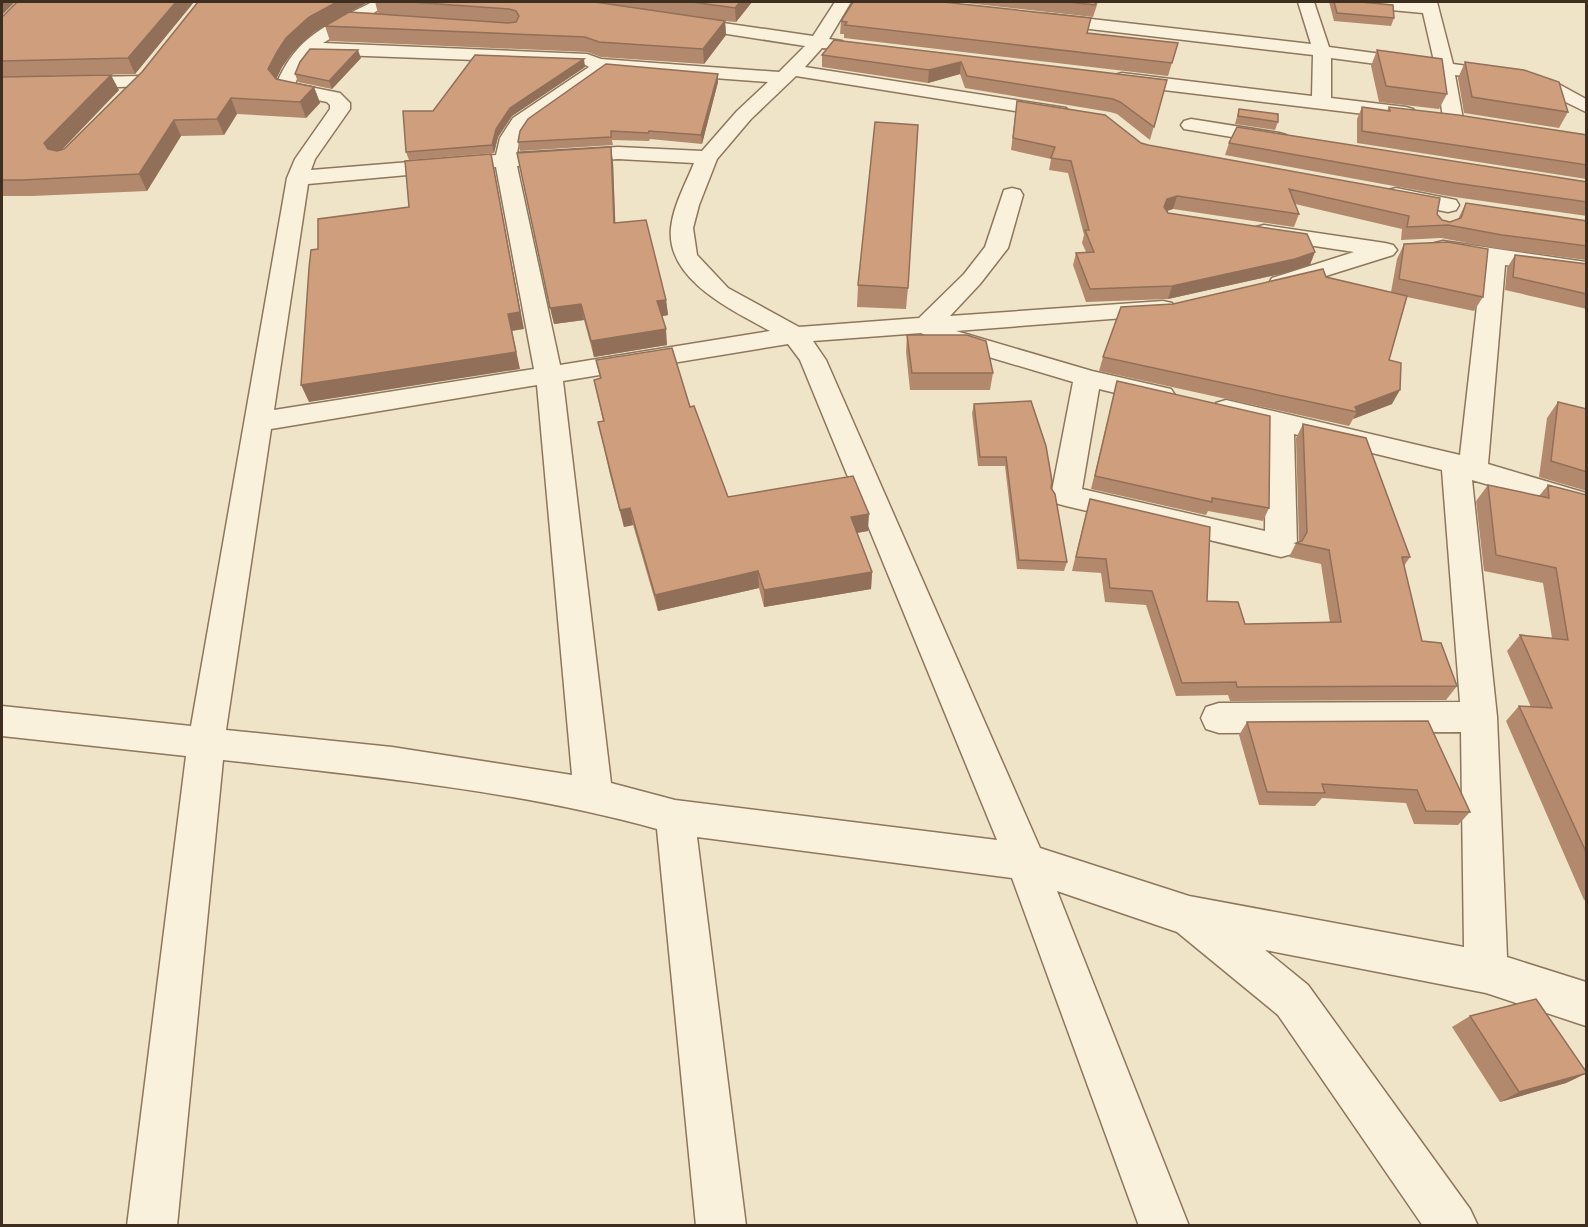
<svg xmlns="http://www.w3.org/2000/svg" width="1588" height="1227" font-family="'Libre Baskerville',serif">
<style>
.lines{fill:none;stroke-linecap:round;stroke-linejoin:round}
.minor-casing{stroke:#8d765c;stroke-width:3}
.minor{fill:#faf1dc;fill-rule:evenodd}
.wall{fill:#b2896c}
.shaded-wall{fill:#916f58}
.building{fill:#cf9f7d;stroke:#916f58;stroke-width:1.5}
</style>
<rect width="100%" height="100%" fill="#f0e4c8"/>
<g class="lines">
<!-- minor casing -->
<g class="minor-casing">
<path id="minor" d="M372 2H392L323 43 587 54 601 59 779 72 805 46 682 27 676 26 673 22 676 18 682 17 813 36 835 2H851L829 39 842 41 845 45 842 49 822 48 805 67 1066 108 1069 112 1066 116 1059 118 796 76 751 119 717 159 699 205 693 228 697 255 728 288 799 327 919 318 964 274 985 247 1004 190 1012 188 1020 190 1023 195 1008 248 980 284 950 316 1163 301 1172 303 1175 308 1172 313 1163 315 956 331 1092 371 1171 389 1175 395 1171 401 1161 404 1099 389 1082 489 1265 531 1266 428 1216 415 1212 409 1216 403 1226 400 1460 455 1482 262 1435 253 1431 248 1435 243 1443 241 1586 262V276L1505 265 1488 464 1586 493V513L1472 480 1497 717 1507 957 1586 982V1026L1486 993 1265 950 1308 985 1470 1209 1478 1226H1423L1278 1015 1177 932 1057 891 1189 1226H1139L1012 878 697 837 746 1226H696L657 829C516 790 368 776 223 760L177 1226H127L186 756 2 736V706L191 726 287 178 295 159 330 109V105L327 102 283 93 276 85C296 35 328 25 372 2ZM312 54 584 64 589 67 513 118 500 138 496 155 311 170 315 159 350 109V103L340 93 295 84 301 69ZM606 70 768 82 737 111 702 151 618 147 517 153 520 138 528 126ZM618 159 694 163C686 183 673 206 671 228 666 280 732 310 770 331L560 365 517 166ZM496 167 534 369 274 410 308 184ZM921 333 942 343 1073 382 1051 496 1055 503 1066 506 1281 557 1292 554 1297 546 1294 434 1442 470 1460 702 1219 703 1206 707 1201 718 1206 729 1219 733 1461 732 1464 947 1189 896 1040 848 826 360 813 341ZM788 344 800 360 997 840 675 800 611 783 563 381ZM537 385 572 775 392 747 226 730 271 429Z
M1298 2H1314L1329 47 1434 61 1423 13 1359 7 1351 2H1437L1453 64 1525 74 1555 82 1586 99V112L1541 90 1517 83 1455 75 1463 119 1460 123H1446L1443 119 1437 72 1331 58V98L1406 107 1413 109 1416 113 1413 117 1406 119 1122 85 1115 83 1113 79 1115 75 1122 73 1312 96 1313 55 1047 24 1041 23 1038 19 1041 15 1047 14 1311 44Z
M141 76 148 78 150 82 148 86 2 91V79Z
M1191 119 1279 133 1286 135 1289 139 1286 143 1279 145 1184 129 1181 125 1184 121Z
M1396 188 1456 200 1459 205 1456 210 1448 212 1388 200 1385 195 1388 190Z
M1264 225 1385 243 1393 245 1397 250 1393 255 1281 290 1272 288 1269 283 1272 278 1354 252 1256 237 1253 232 1256 227Z"/>
</g>
<!-- minor -->
<use href="#minor" class="minor"/>
</g>
<!-- wall -->
<path class="wall" d="M17 2H194L135 74 2 77 119 90 62 149H64L142 72 198 2H368L350 12 378 13 375 2H752L736 22 725 21 726 35 704 64 601 57 587 52 330 41 325 26 342 16 314 32 292 53 282 67 276 79 314 87 320 103 306 118 237 114 224 135 181 136 147 191 32 196H2V17Z
M957 2H1098L1093 17Z
M1329 2H1361L1394 18 1391 26 1334 21Z
M841 21 1088 33 1178 43 1168 76 844 38V34H840Z
M834 40 1167 80 1150 140 1117 114 1110 112 965 88 960 74 928 83 822 67V55Z
M1377 50 1447 94 1439 109 1379 102 1371 66Z
M361 58 332 89 298 82 295 74Z
M1465 62 1568 112 1559 128 1464 113 1458 78Z
M585 67 512 116 498 137 494 153 409 160 406 152Z
M718 82 702 144 650 139 649 141 612 140 613 145 520 151 518 142Z
M1017 101 1148 145 1437 214 1442 220 1450 222 1458 219 1466 203 1587 221V261L1586 260 1494 248 1441 238 1401 240 1402 229 1295 204 1299 214 1294 227 1173 209 1167 211 1168 213 1310 265 1289 272 1168 299 1086 302 1073 265 1076 253 1086 252 1082 243 1084 235 1068 173 1049 170 1051 159 1011 150Z
M1362 107 1387 111 1389 107 1587 135V180L1586 179 1357 143V119Z
M1239 109 1278 122 1275 130 1235 124Z
M1229 143 1587 182V216L1448 196 1225 155Z
M517 153 613 162 615 223 666 300 668 315 662 316 667 345 594 357 584 320 554 324Z
M1404 244 1483 297 1474 311 1407 297 1389 360 1392 404 1353 419 1349 426 1099 371 1103 357 1173 304 1326 277 1391 292 1397 259Z
M1515 255 1587 264V309L1505 290 1507 268Z
M858 285 908 288 906 309 857 307Z
M907 335 993 373 990 390H910L906 352Z
M596 360 690 407 728 497 868 531 857 533 872 572 871 589 764 607 759 588 658 611 633 525 624 527 610 475 598 422 603 421 594 380 600 379Z
M1117 381 1269 508 1263 521 1208 511 1206 515 1091 489Z
M1558 402 1587 409V491L1539 477 1547 418Z
M974 404 1051 488 1067 562 1064 571 1017 569 1005 466H978L972 413Z
M1303 424 1410 557 1404 566 1422 641 1457 686 1446 700 1230 701 1228 695 1176 696 1146 605 1105 602 1101 573 1072 571 1086 513 1090 499 1207 601 1245 624 1330 623 1321 564 1289 557 1296 543 1299 542 1296 438Z
M1488 485 1539 496 1548 485 1587 495V901L1584 900 1506 721 1519 706 1531 707 1507 651 1520 635 1552 638 1543 583 1484 571 1476 501Z
M1247 722 1470 812 1458 825 1414 824 1406 803 1322 798 1315 806 1259 805 1239 735Z
M1470 1016 1587 1073 1566 1083 1500 1102 1452 1027Z"/>
<!-- shaded-wall -->
<path class="shaded-wall" d="M2 2H15L2 15Z
M176 2H194L135 74 128 58Z
M337 2H368L314 32 292 53 282 67 274 84 268 69 277 52 286 38 309 17Z
M740 2H752L736 22 735 8Z
M725 21 726 35 704 64 703 49Z
M358 50 361 58 332 89 329 81Z
M584 59 585 67 512 116 498 137 494 153 492 145 496 129 510 108Z
M961 62 960 74 928 83 929 70Z
M718 74V82L702 144 701 135Z
M111 75 119 90 53 159 44 143Z
M314 87 320 103 306 118 300 102Z
M231 98 237 114 224 135 217 119Z
M174 120 181 136 147 191 139 174Z
M611 147 613 162 616 239 614 223Z
M491 154 524 329 512 331 520 369 309 402 301 385 508 314Z
M1177 196 1173 209 1163 212 1164 207 1167 199Z
M1315 252 1310 265 1289 272 1168 299 1172 286Z
M666 300 668 315 659 317 657 301Z
M581 304 584 320 554 324 550 308Z
M666 329 667 345 594 357 591 341Z
M1400 390 1392 404 1353 419 1357 412 1355 407Z
M630 508 633 525 624 527 620 510Z
M869 514 868 531 850 534 851 517Z
M758 571 759 588 658 611 655 595Z
M872 572 871 589 764 607V590Z
M1587 1073 1566 1083 1500 1102 1519 1092Z"/>
<!-- building -->
<path class="building" d="M17 2H176L128 58 2 61V17Z
M198 2H337L309 17 286 38 277 52 268 69 276 79 314 87 300 102 231 98 217 119 174 120 139 174 22 180H2V77L111 75 44 143 48 149 57 151 64 149 142 72Z
M410 2H595L725 21 703 49 599 42 585 37 325 26 349 12 508 23 516 22 519 16 516 11 509 9Z
M692 2H740L735 8Z
M853 2H943L1091 18 1087 33 1178 43 1172 63 845 25 847 22 841 21Z
M1068 2H1096L1095 5Z
M1334 2H1361L1393 5 1394 18 1337 13Z
M834 40 1167 80 1154 127 1120 102 1113 99 967 76 961 62 929 70 822 55Z
M310 49 358 50 329 81 295 74 300 62Z
M1377 50 1442 59 1447 94 1386 86Z
M475 55 584 59 510 108 496 129 492 145 406 152 403 111H433Z
M1465 62 1524 70 1559 82 1568 112 1472 97Z
M606 64 718 74 701 135 649 131 648 133 611 131V137L518 142 520 131 528 119Z
M1017 101 1105 115 1141 143 1148 145 1440 198 1437 214 1442 220 1450 222 1461 218 1466 203 1587 221V246L1502 235 1448 225 1407 227 1409 216 1289 189 1299 214 1177 196 1167 199 1164 207 1168 213 1307 234 1315 252 1295 259 1172 286 1090 289 1076 253 1094 252 1085 230H1089L1071 161 1051 158 1055 147 1013 138Z
M1362 107 1390 111 1389 107 1458 115 1587 135V165L1362 131Z
M1239 109 1278 114V122L1238 116Z
M875 122 918 125 908 288 858 285Z
M1237 127 1587 182V202L1455 183 1229 143Z
M611 147 614 223 646 220 666 300 657 301 666 329 591 341 581 304 550 308 517 153Z
M491 154 520 312 508 314 516 352 301 385 309 268 311 250 318 249V219L409 207 405 161Z
M1448 242 1488 249 1483 297 1399 279 1404 244Z
M1515 255 1587 264V294L1513 277Z
M1323 269 1326 277 1407 296 1389 360 1401 363 1400 390 1355 407 1357 412 1103 357 1121 307 1173 304Z
M907 335H967L986 341 993 373H912Z
M672 348 690 407 694 406 728 497 853 476 869 514 851 517 872 572 764 590 758 571 655 595 630 508 620 510 598 422 604 421 594 380 601 378 596 360Z
M1117 381 1270 416 1269 508 1212 498V502L1095 476Z
M1031 401 1046 446 1052 481 1051 488 1055 494 1067 562 1019 560 1006 457H980L974 404Z
M1558 402 1587 409V472L1551 461Z
M1303 424 1366 438 1410 557H1402L1422 641 1441 643 1457 686 1237 687 1236 682 1182 683 1152 591 1110 588 1106 559 1076 557 1090 499 1210 527 1207 601 1238 602 1245 624 1341 622 1329 550 1296 543 1302 541 1307 532Z
M1488 485 1549 498 1548 485 1587 495V854L1519 706 1552 708 1520 635 1568 640 1556 568 1496 555Z
M1428 721 1470 812 1426 811 1417 790 1322 784 1325 793 1267 792 1247 722Z
M1536 999 1587 1073 1519 1092 1470 1016Z"/>
<!-- border -->
<rect width="1588" height="1227" fill="none" stroke="#3d2e20" stroke-width="6"/>
</svg>
